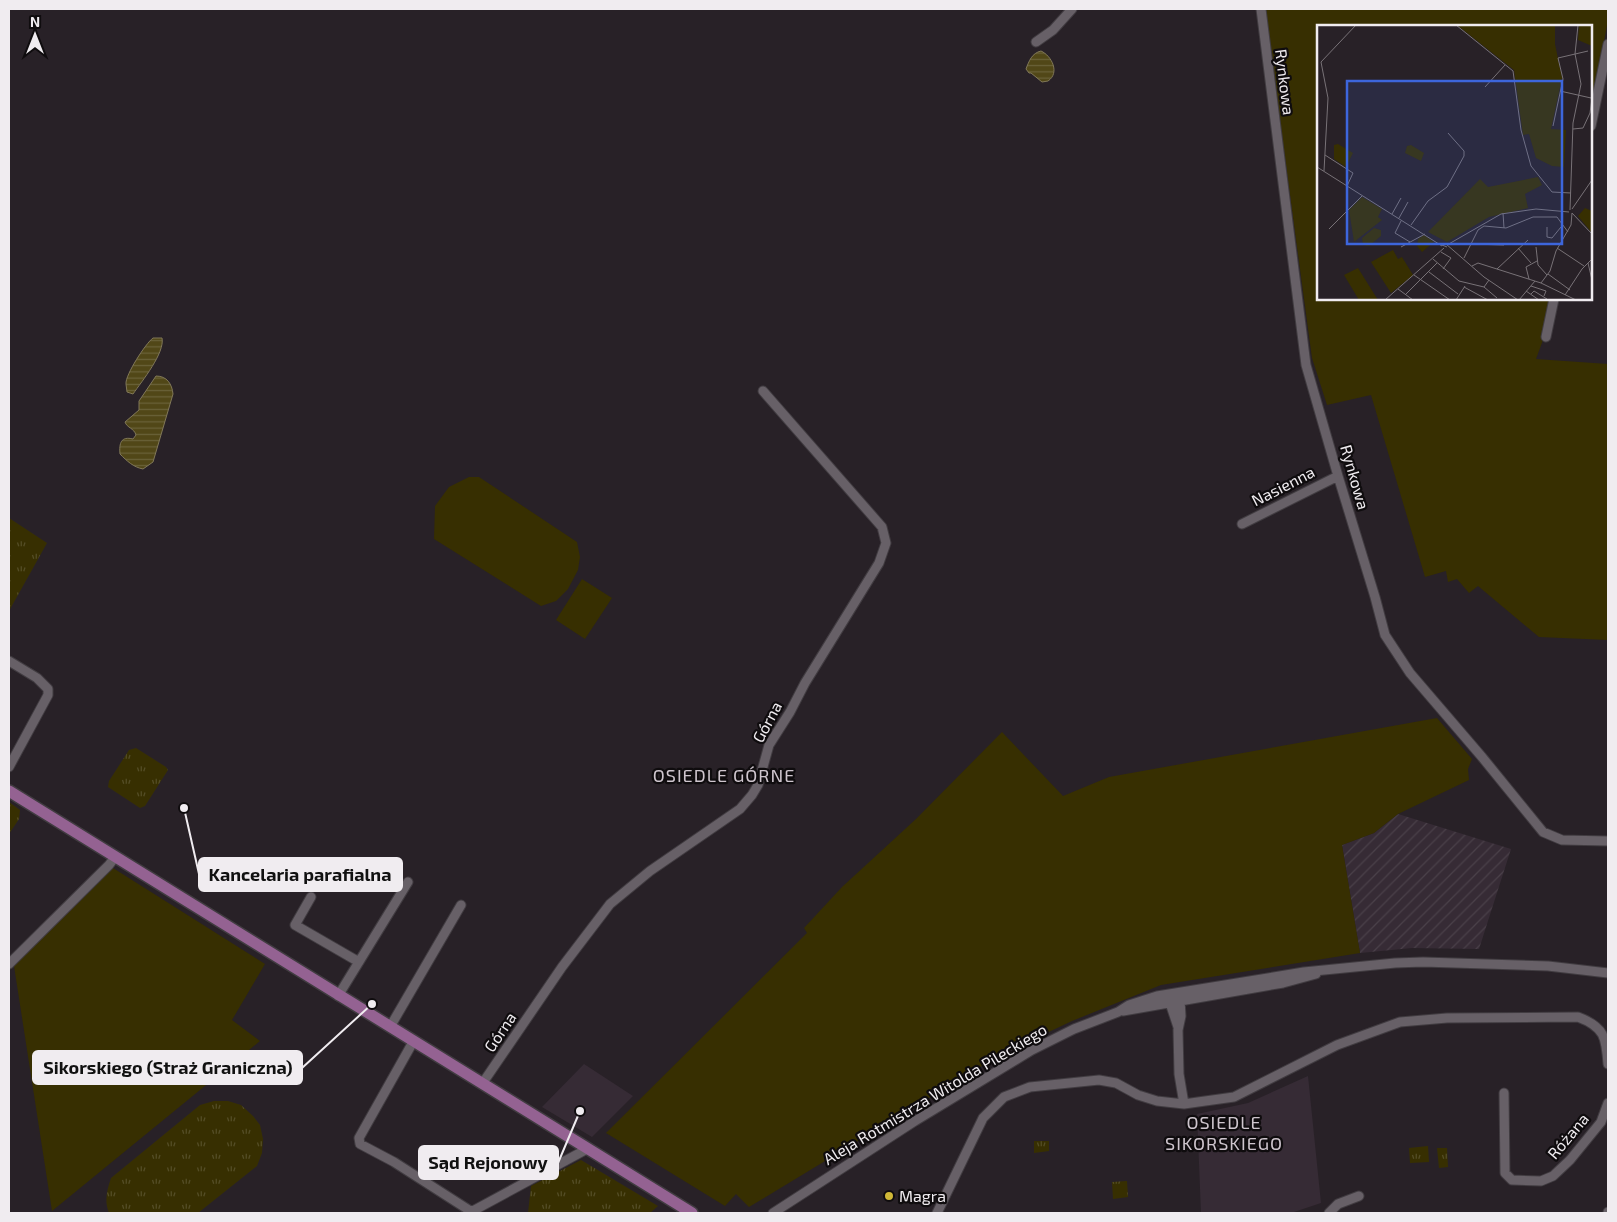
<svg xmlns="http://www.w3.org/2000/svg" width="1617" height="1222" font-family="'Exo 2',sans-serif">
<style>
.built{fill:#362b35}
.industrial{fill:url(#industrial-furrows)}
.grass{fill:url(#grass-tufts)}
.garden{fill:#372f01}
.water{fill:url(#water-rules);stroke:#817858}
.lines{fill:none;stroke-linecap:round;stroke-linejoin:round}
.minor-casing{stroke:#413c41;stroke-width:11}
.major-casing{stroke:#413c41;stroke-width:14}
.minor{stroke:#676067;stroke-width:9}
.major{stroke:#946292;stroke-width:11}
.poi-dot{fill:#d0b837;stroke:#0f0c0e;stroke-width:2}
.labels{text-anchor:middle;stroke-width:4.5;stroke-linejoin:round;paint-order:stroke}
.street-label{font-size:16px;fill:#f0ecf0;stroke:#0f0c0e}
.poi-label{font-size:16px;fill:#f0ecf0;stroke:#0f0c0e;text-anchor:start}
.neighbourhood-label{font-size:18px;letter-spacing:1px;fill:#cec5cd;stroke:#0f0c0e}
.inset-road{fill:none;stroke:#787277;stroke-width:1}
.view{fill:#3d66dc;fill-opacity:0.15;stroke:#3d66dc;stroke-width:2.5}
.inset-edge{fill:none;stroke:#f0ecf0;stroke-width:2.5}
.leader{fill:none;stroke:#f0ecf0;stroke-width:2}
.callout-dot{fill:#f0ecf0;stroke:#0f0c0e;stroke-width:2}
.callout{fill:#f0ecf0;stroke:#f0ecf0;stroke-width:2}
.callout-label{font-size:18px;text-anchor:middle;font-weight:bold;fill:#111}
</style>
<defs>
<pattern id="industrial-furrows" width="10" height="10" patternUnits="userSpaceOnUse" patternTransform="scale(1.25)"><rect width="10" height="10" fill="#362b35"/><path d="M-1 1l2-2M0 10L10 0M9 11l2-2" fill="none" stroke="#4a4049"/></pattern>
<pattern id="grass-tufts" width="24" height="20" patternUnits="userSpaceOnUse" patternTransform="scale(1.25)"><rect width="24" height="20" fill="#372f01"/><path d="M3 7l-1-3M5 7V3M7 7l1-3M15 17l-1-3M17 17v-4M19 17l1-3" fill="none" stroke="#544d26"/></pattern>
<pattern id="water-rules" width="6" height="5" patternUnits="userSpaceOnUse" patternTransform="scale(1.25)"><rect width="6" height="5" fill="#514717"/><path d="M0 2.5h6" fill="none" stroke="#6a6239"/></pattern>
</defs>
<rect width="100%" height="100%" fill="#282127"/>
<!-- built -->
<path class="built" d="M584 1064 633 1096 592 1137 542 1107Z
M1308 1076 1321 1203 1291 1213H1201L1197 1114 1248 1103Z"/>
<!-- industrial -->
<path class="industrial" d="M1398 814 1511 849 1479 949 1412 948 1360 953 1342 845 1374 833Z"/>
<!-- grass -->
<path class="grass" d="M9 518 47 543 9 611Z
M136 748 166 767 168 770 145 806 140 808 108 787 109 781 129 750Z
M9 802 20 810 19 819 9 834Z
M214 1101H228L241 1105 253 1116 260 1125 263 1139 262 1153 257 1166 198 1213H109C104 1201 107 1190 111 1178L200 1105Z
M1034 1141H1049V1151L1034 1153Z
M1428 1146 1429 1162 1410 1163 1409 1148Z
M1437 1148H1447L1448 1167 1439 1168Z
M581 1160 658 1206 650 1213H528L531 1186Z
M1127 1181 1128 1197 1113 1199 1112 1182Z"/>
<!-- garden -->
<path class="garden" d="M1265 9H1608V20L1591 110V26H1318V299H1554L1550 321 1536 359 1608 364V640L1539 637 1478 586 1469 593 1457 579 1448 582 1446 571 1425 577 1371 395 1327 405 1312 358Z
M469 477H479L577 542 580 557 578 570 568 589 556 601 541 606 434 539 435 506 449 487Z
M582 579 612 598 585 639 556 620Z
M1437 718 1472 759 1468 769 1469 780 1398 814 1374 833 1342 845 1360 953 1161 985 1072 1021 1000 1055 749 1207 736 1194 725 1206 606 1133 807 933 804 928 842 887 916 819 1002 732 1063 796 1109 777Z
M113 868 265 964 232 1020 260 1041 52 1211 14 966Z"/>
<!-- water -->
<path class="water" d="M1041 51C1052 56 1060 73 1048 81L1042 82 1031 73H1029L1026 69C1029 61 1032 53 1041 51Z
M153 338H162C165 353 142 381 133 394L127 392C127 389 126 387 126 384 125 375 146 343 153 338Z
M156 376C167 376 172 384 173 394L153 462 143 469C133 467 127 461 120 454 119 443 121 436 133 439L136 435C134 428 127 428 125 422L139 410V401Z"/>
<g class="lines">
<!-- minor casing -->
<g class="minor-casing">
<path id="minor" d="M1261 9 1306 365 1338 476 1375 597 1385 635 1410 673 1482 757 1543 832 1562 840 1608 841
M1036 42 1053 30 1072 9
M1591 126 1608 44
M1546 337 1554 299
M1242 524 1338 476
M9 661 37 678 48 689V695L9 767
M311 897 295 925 359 962
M9 964 109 865 115 857
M338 996 408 882
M1177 996 1180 1000 1181 1016 1178 1030 1179 1074 1184 1104
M1173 997 1170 1003 1178 1027
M1123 1011 1283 983 1316 974
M390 1027 461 905
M413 1042 359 1138 360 1144 394 1162 472 1212
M482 1084 562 967 610 904 650 871 740 809 752 795 758 785 769 745 790 712 805 683 879 563 886 543 882 527 763 391
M1504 1093 1505 1173 1512 1180 1541 1181 1553 1176 1570 1160 1601 1122 1608 1103
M469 1213 587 1149
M773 1213 915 1121 1032 1050 1074 1029 1118 1012 1129 1005 1157 996 1304 972 1395 963 1423 962 1548 966 1608 973
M937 1213 983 1118 1004 1097 1030 1087 1099 1080 1116 1083 1138 1095 1157 1101 1184 1104 1198 1102 1234 1097 1337 1045 1400 1022 1447 1018 1578 1017C1605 1027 1606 1038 1608 1064
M1329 1213 1338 1204 1359 1196
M1608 1213V1212"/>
</g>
<!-- major casing -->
<g class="major-casing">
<path id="major" d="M9 791 692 1213"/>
</g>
<!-- minor -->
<use href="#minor" class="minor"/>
<!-- major -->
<use href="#major" class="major"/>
</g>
<!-- markers -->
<circle class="poi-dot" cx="889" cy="1196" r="5"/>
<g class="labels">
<!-- street labels -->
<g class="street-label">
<text transform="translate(1285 82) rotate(83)" y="6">Rynkowa</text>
<text transform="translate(1355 477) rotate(74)" y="6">Rynkowa</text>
<text transform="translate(1283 486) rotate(-27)" y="6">Nasienna</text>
<text transform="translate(767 722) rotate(-62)" y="6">Górna</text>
<text transform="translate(500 1032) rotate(-56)" y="6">Górna</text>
<text transform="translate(935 1094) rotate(-31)" y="6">Aleja Rotmistrza Witolda Pileckiego</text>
<text transform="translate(1568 1136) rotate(-50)" y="6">Różana</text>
</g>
<!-- poi labels -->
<g class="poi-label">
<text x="899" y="1202">Magra</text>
</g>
<!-- neighbourhood labels -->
<g class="neighbourhood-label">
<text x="724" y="782">OSIEDLE GÓRNE</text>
<text x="1224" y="1129">OSIEDLE<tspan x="1224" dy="21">SIKORSKIEGO</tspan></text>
</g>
</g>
<!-- overview -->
<g transform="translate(1317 25)">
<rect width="275" height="275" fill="#282127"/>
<path d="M262 0H275V21L261 15ZM21 119 36 128 29 142 17 134V120ZM268 183 275 186V208L261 191ZM57 203 64 205V211L52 221 46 220 45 213ZM107 210 117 217 105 227 100 221 101 214Z" fill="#372f01"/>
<path d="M140 0H238V19L245 53 234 104 249 105 247 142 235 141 219 133 212 109 206 110 197 45ZM94 120 107 128 104 136 88 128 90 121ZM221 152 225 160 208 169 211 183 172 192 130 217 111 207 163 154 171 162ZM45 172 65 184 61 192 65 195 37 217 32 185ZM76 225 81 234 85 232 96 250 74 268 54 237ZM41 243 61 275H42L27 250Z" fill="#372f01"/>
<path class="inset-road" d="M139 0 196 46 204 105 214 141 235 167 254 168M168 62 188 40M243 66 274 73M236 101 246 54 241 33 271 26M256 104 266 103 273 88 275 73M8 130 36 148 30 161M0 142 125 221M7 146 11 73 4 37 39 0M255 184 275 155M253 185 256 98 264 59 258 29 261 0M186 188 187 203M255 188 275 209M75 189 84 173M82 193 91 177M84 196 78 208 93 217M94 200 111 176 130 162 147 131V126L131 108M230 202V212L235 213 244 202M12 204 45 171M154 219 187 220M130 220 184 189 219 184 252 187M84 222 108 209M130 222 125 220 129 219 167 252 201 275M219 222 221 240 230 250M201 223 214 238M240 223 267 241M124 227 134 233 126 244M147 233 161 205 167 201 189 203 216 192H240L251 207M116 234 142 256 167 262 172 255M271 238 275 255M155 241 161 238 224 258 259 275M180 244 211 215M112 247 141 269M231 249 253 265M97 250 133 275M212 254 209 242 220 236M224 258 233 246 239 226 254 200 255 188M214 261 229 266 227 271M147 262 171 275M167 262 180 273M81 264 96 275M209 266 222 275M214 269 217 266 230 274M88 270 120 238M248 270 265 244 275 234M68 275 127 223M139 275 148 261M202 275 218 256"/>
<path class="view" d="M30 56H245V219H30Z"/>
<rect width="275" height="275" class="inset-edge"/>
</g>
<!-- callouts -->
<path class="leader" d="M184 808L199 874M372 1004L302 1068M580 1111L558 1163"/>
<g class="callout-dot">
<circle cx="184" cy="808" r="5"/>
<circle cx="372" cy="1004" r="5"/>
<circle cx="580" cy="1111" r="5"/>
</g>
<g class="callout">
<rect x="199" y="858" width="203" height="33" rx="5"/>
<rect x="33" y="1051" width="269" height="33" rx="5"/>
<rect x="419" y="1146" width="139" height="33" rx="5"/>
</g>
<g class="callout-label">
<text x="300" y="881">Kancelaria parafialna</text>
<text x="168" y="1074">Sikorskiego (Straż Graniczna)</text>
<text x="488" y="1169">Sąd Rejonowy</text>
</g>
<!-- border -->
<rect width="1617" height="1222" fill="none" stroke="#f0ecf0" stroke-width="20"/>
<!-- north arrow -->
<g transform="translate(35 35)" stroke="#0f0c0e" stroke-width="4" paint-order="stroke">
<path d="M0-4L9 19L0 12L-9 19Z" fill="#f0ecf0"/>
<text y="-8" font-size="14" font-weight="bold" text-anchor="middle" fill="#f0ecf0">N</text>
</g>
</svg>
